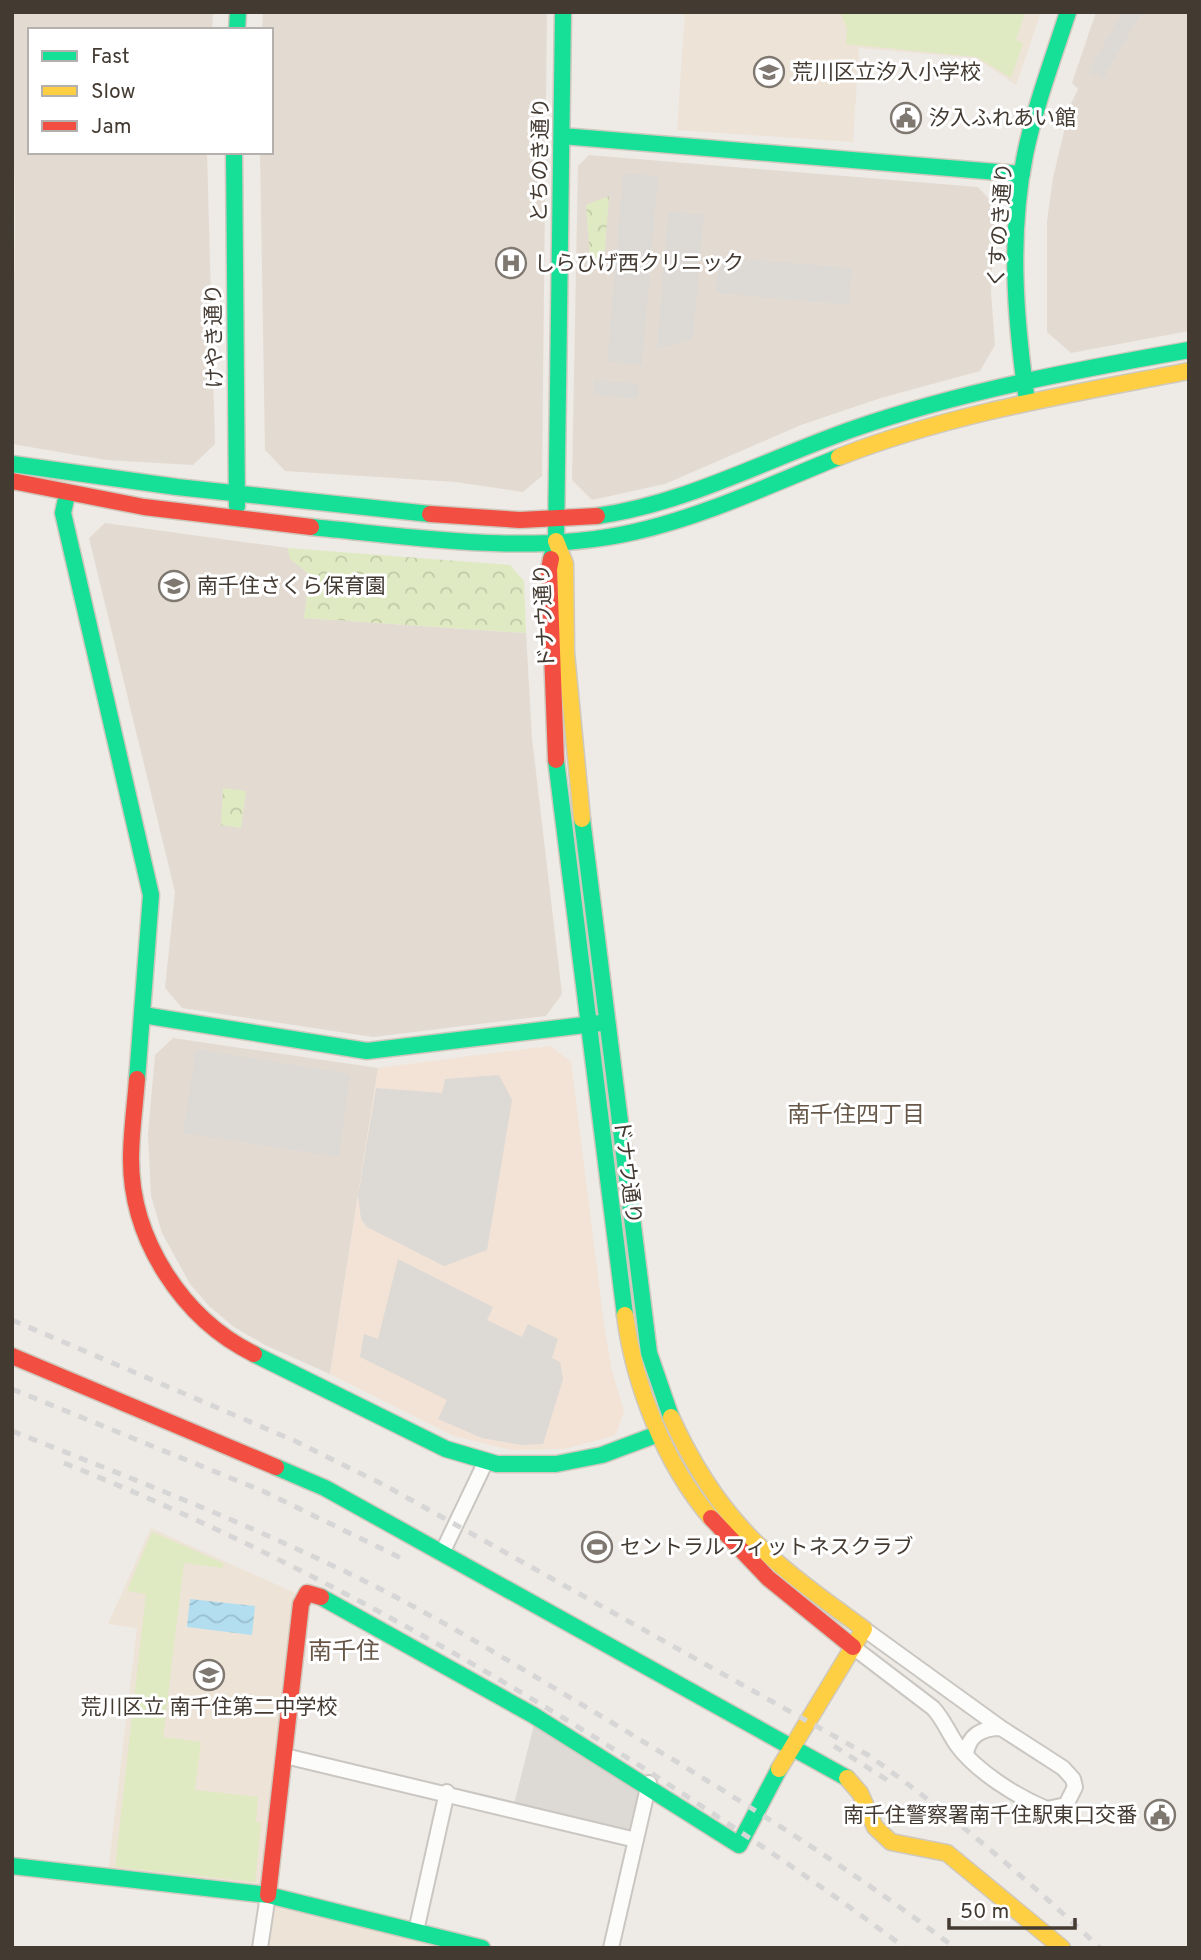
<svg xmlns="http://www.w3.org/2000/svg" width="1201" height="1960" font-family="Overpass,'Noto Sans JP',sans-serif">
<style>
.residential{fill:#e3dbd2}
.commercial{fill:#f2e3d6}
.education{fill:#ede3d6}
.forest{fill:url(#forest-crowns)}
.pitch{fill:#dfeac2}
.parking{fill:#ddd9d5}
.water{fill:url(#water-waves)}
.lines{fill:none;stroke-linecap:round;stroke-linejoin:round}
.street-casing{stroke:#cac6c1;stroke-width:18}
.fast-casing{stroke:#cfc8bd;stroke-width:19}
.slow-casing{stroke:#cfc8bd;stroke-width:19}
.jam-casing{stroke:#cfc8bd;stroke-width:19}
.street{stroke:#fcfcfb;stroke-width:14}
.fast{stroke:#16e098;stroke-width:16}
.slow{stroke:#ffcf43;stroke-width:16}
.jam{stroke:#f24e42;stroke-width:16}
.rail{stroke:#d7d6d6;stroke-width:5;stroke-dasharray:9 9;stroke-linecap:butt}
.labels{text-anchor:middle;stroke-width:6;stroke-linejoin:round;paint-order:stroke}
.poi-label{font-size:21px;fill:#433a32;stroke:#fff;text-anchor:start}
.street-label{font-size:21px;fill:#433a32;stroke:#fff}
.neighbourhood-label{font-size:23px;fill:#665748;stroke:#fff}
.quarter-label{font-size:24px;fill:#665748;stroke:#fff}
</style>
<defs>
<pattern id="forest-crowns" width="20" height="18" patternUnits="userSpaceOnUse" patternTransform="scale(1.75)"><rect width="20" height="18" fill="#dfeac2"/><path d="M2 6a3 3 0 1 1 6 0M12 15a3 3 0 1 1 6 0" fill="none" stroke="#c1c9a7"/></pattern>
<pattern id="water-waves" width="16" height="10" patternUnits="userSpaceOnUse" patternTransform="scale(1.75)"><rect width="16" height="10" fill="#b2def0"/><path d="M0 5q4-4 8 0t8 0" fill="none" stroke="#9abfce"/></pattern>
</defs>
<rect width="100%" height="100%" fill="#eeeae5"/>
<!-- residential -->
<path class="residential" d="M12 12H213L212 30H30V152H207L215 444 193 465 106 460 12 444 15 222Z
M263 12H547L542 476 523 492 455 482 285 471 265 450 260 152H271V30H262Z
M1096 12H1189V331L1071 353 1047 332V221L1053 178 1070 106 1078 89 1072 83Z
M589 155 978 187 995 206 991 292 995 345 980 371 881 398 801 425 665 484 592 500 572 480 578 166Z
M105 523 288 548 291 559 310 575 304 618 526 633 532 738 562 994 546 1016 373 1037 182 1008 165 988 175 892 89 538Z
M173 1038 378 1068 330 1374 265 1345 234 1327 209 1306 190 1284 162 1233 151 1196 148 1134 155 1055Z"/>
<!-- commercial -->
<path class="commercial" d="M550 1046 571 1062 605 1332 612 1371 624 1411 616 1435 564 1449 511 1450 454 1436 330 1374 378 1068Z"/>
<!-- education -->
<path class="education" d="M685 12H1041L1016 85 976 58 859 48 853 142 677 130Z
M151 1528 295 1593 263 1886 108 1872 137 1628 108 1624Z
M276 1906 450 1948H266L271 1910Z"/>
<!-- forest -->
<path class="forest" d="M609 196 604 259 590 258 586 205Z
M288 548 510 565 524 581 526 633 304 618 310 575 290 559Z
M223 788 246 791 241 828 221 825Z"/>
<!-- pitch -->
<path class="pitch" d="M840 12H1025L1016 40 1023 43 1011 78 977 57 846 44 847 28Z
M152 1532 223 1563V1568L184 1563 163 1737 201 1742 195 1790 258 1797 256 1822 261 1823 255 1882 115 1867 146 1594 127 1591Z"/>
<!-- parking -->
<path class="parking" d="M1122 12H1142L1103 79 1089 71Z
M623 173 658 176 642 365 607 362Z
M668 211 704 215 693 339 657 349Z
M719 257 852 268 849 305 716 293Z
M594 380 639 384 638 399 593 395Z
M196 1049 350 1074 339 1157 183 1133Z
M499 1075 512 1100 487 1250 444 1266 367 1227 361 1219 358 1196 376 1088 442 1093 445 1079Z
M398 1259 493 1307 487 1320 522 1337 528 1324 558 1339 552 1358 560 1362 563 1379 543 1444 522 1445 482 1438 438 1419 447 1400 360 1357 364 1334 378 1339Z
M535 1721 643 1786 633 1830 626 1832 514 1804Z"/>
<!-- water -->
<path class="water" d="M190 1599 255 1606 252 1635 187 1627Z"/>
<g class="lines">
<!-- street casing -->
<g class="street-casing">
<path id="street" d="M443 1551 486 1461
M853 1647 933 1708C944 1720 948 1732 957 1745 976 1771 1017 1797 1047 1809L1066 1805 1075 1787 1073 1779 1063 1768 1001 1728 864 1629
M966 1755C968 1735 982 1728 1001 1728
M285 1756 636 1840
M416 1931 447 1792
M260 1948 268 1895
M611 1948 649 1783"/>
</g>
<!-- fast casing -->
<g class="fast-casing">
<path id="fast" d="M237 30 238 12
M562 136 1022 174
M234 152 237 506
M1026 394C1015 315 1009 234 1025 155 1035 106 1053 59 1068 12
M12 464 177 487 430 514
M67 494 63 513 151 895 137 1079
M597 516C688 503 767 459 853 429 962 391 1076 370 1189 350
M311 527C416 537 529 556 634 532 705 516 772 484 839 457
M551 559 556 541 563 12
M556 760 625 1315
M582 819 649 1353 671 1417
M143 1015 367 1051 601 1023
M254 1354 446 1449 497 1464H556L602 1455 658 1434
M276 1467 325 1488 847 1778
M321 1597 533 1715 739 1845 779 1769
M12 1866 268 1895 482 1948"/>
</g>
<!-- slow casing -->
<g class="slow-casing">
<path id="slow" d="M839 457C951 413 1071 394 1189 371
M556 541 565 564 566 653 582 819
M625 1315C634 1385 665 1464 711 1518
M671 1417C719 1524 773 1563 864 1629L779 1769
M847 1778 860 1793 875 1827 891 1842 947 1853 1062 1948"/>
</g>
<!-- jam casing -->
<g class="jam-casing">
<path id="jam" d="M12 481 144 507 311 527
M430 514 520 520 597 516
M551 559 549 569 556 760
M137 1079C135 1106 131 1133 131 1159 131 1240 183 1319 254 1354
M12 1356 276 1467
M711 1518 768 1578 853 1647
M268 1895 301 1604 307 1593 321 1597"/>
</g>
<!-- street -->
<use href="#street" class="street"/>
<!-- fast -->
<use href="#fast" class="fast"/>
<!-- slow -->
<use href="#slow" class="slow"/>
<!-- jam -->
<use href="#jam" class="jam"/>
<!-- rail -->
<path class="rail" d="M12 1320 295 1441 388 1487 868 1755C951 1814 1026 1878 1100 1948
M12 1389 265 1492 407 1561
M12 1431C118 1473 224 1514 327 1563 423 1607 515 1665 606 1719 725 1791 844 1863 955 1948
M64 1463C269 1545 462 1652 648 1771 735 1828 822 1885 905 1948
M834 1746 887 1780"/>
</g>
<!-- icons -->
<defs>
<g id="school-ring" transform="scale(1.575)"><circle r="9.5" fill="#fff" stroke="#7f7871" stroke-width="1.5"/><path d="M0-5L7-2L0 1L-7-2ZM-4 1L0 2.5L4 1V4Q0 6-4 4Z" fill="#7f7871"/></g>
<g id="civic-ring" transform="scale(1.575)"><circle r="9.5" fill="#fff" stroke="#7f7871" stroke-width="1.5"/><path d="M-.6-6.5H3V-4.5H.6V-3L4-1V1h2V6H-6V1h2V-1L-.6-3ZM-1.2 2.5V6h2.4V2.5Z" fill="#7f7871"/></g>
<g id="hospital-ring" transform="scale(1.575)"><circle r="9.5" fill="#fff" stroke="#7f7871" stroke-width="1.5"/><path d="M-5-5h3v3.5h4V-5h3V5h-3V1.5h-4V5h-3Z" fill="#7f7871"/></g>
<g id="stadium-ring" transform="scale(1.575)"><circle r="9.5" fill="#fff" stroke="#7f7871" stroke-width="1.5"/><path d="M0-5a6.5 5 0 1 0 0 10a6.5 5 0 1 0 0-10ZM-3.5-1.8h7v3.6h-7Z" fill="#7f7871"/></g>
</defs>
<g fill-rule="evenodd">
<use href="#school-ring" x="769" y="72"/>
<use href="#civic-ring" x="906" y="118"/>
<use href="#hospital-ring" x="511" y="263"/>
<use href="#school-ring" x="174" y="586"/>
<use href="#stadium-ring" x="597" y="1547"/>
<use href="#school-ring" x="209" y="1675"/>
<use href="#civic-ring" x="1160" y="1815"/>
</g>
<g class="labels">
<!-- poi labels -->
<g class="poi-label">
<text x="792" y="79">荒川区立汐入小学校</text>
<text x="929" y="125">汐入ふれあい館</text>
<text x="534" y="270">しらひげ西クリニック</text>
<text x="197" y="593">南千住さくら保育園</text>
<text x="620" y="1554">セントラルフィットネスクラブ</text>
<text x="209" y="1714" text-anchor="middle">荒川区立 南千住第二中学校</text>
<text x="1137" y="1822" text-anchor="end">南千住警察署南千住駅東口交番</text>
</g>
<!-- street labels -->
<g class="street-label">
<text transform="translate(540 160) rotate(-89)" y="7">とちのき通り</text>
<text transform="translate(1000 225) rotate(-86)" y="7">くすのき通り</text>
<text transform="translate(214 336) rotate(-91)" y="7">けやき通り</text>
<text transform="translate(544 616) rotate(-93)" y="7">ドナウ通り</text>
<text transform="translate(628 1172) rotate(83)" y="7">ドナウ通り</text>
</g>
<!-- neighbourhood labels -->
<g class="neighbourhood-label">
<text x="856" y="1122">南千住四丁目</text>
</g>
<!-- quarter labels -->
<g class="quarter-label">
<text x="344" y="1659">南千住</text>
</g>
</g>
<!-- border -->
<rect width="1201" height="1960" fill="none" stroke="#433a32" stroke-width="28"/>
<!-- legend -->
<rect x="28" y="28" width="245" height="126" fill="#ffffff" stroke="#b4b0ad" stroke-width="2"/>
<rect x="42" y="51" width="35" height="10" fill="#16e098" stroke="#b4b0ad" stroke-width="2"/>
<text x="91" y="63" font-size="21" fill="#433a32">Fast</text>
<rect x="42" y="86" width="35" height="10" fill="#ffcf43" stroke="#b4b0ad" stroke-width="2"/>
<text x="91" y="98" font-size="21" fill="#433a32">Slow</text>
<rect x="42" y="121" width="35" height="10" fill="#f24e42" stroke="#b4b0ad" stroke-width="2"/>
<text x="91" y="133" font-size="21" fill="#433a32">Jam</text>
<!-- scale -->
<path d="M949 1918v10h126v-10" fill="none" stroke="#433a32" stroke-width="3.5"/>
<text x="960" y="1918" font-size="21" fill="#433a32" stroke="#ffffff" stroke-width="5" paint-order="stroke">50 m</text>
</svg>
